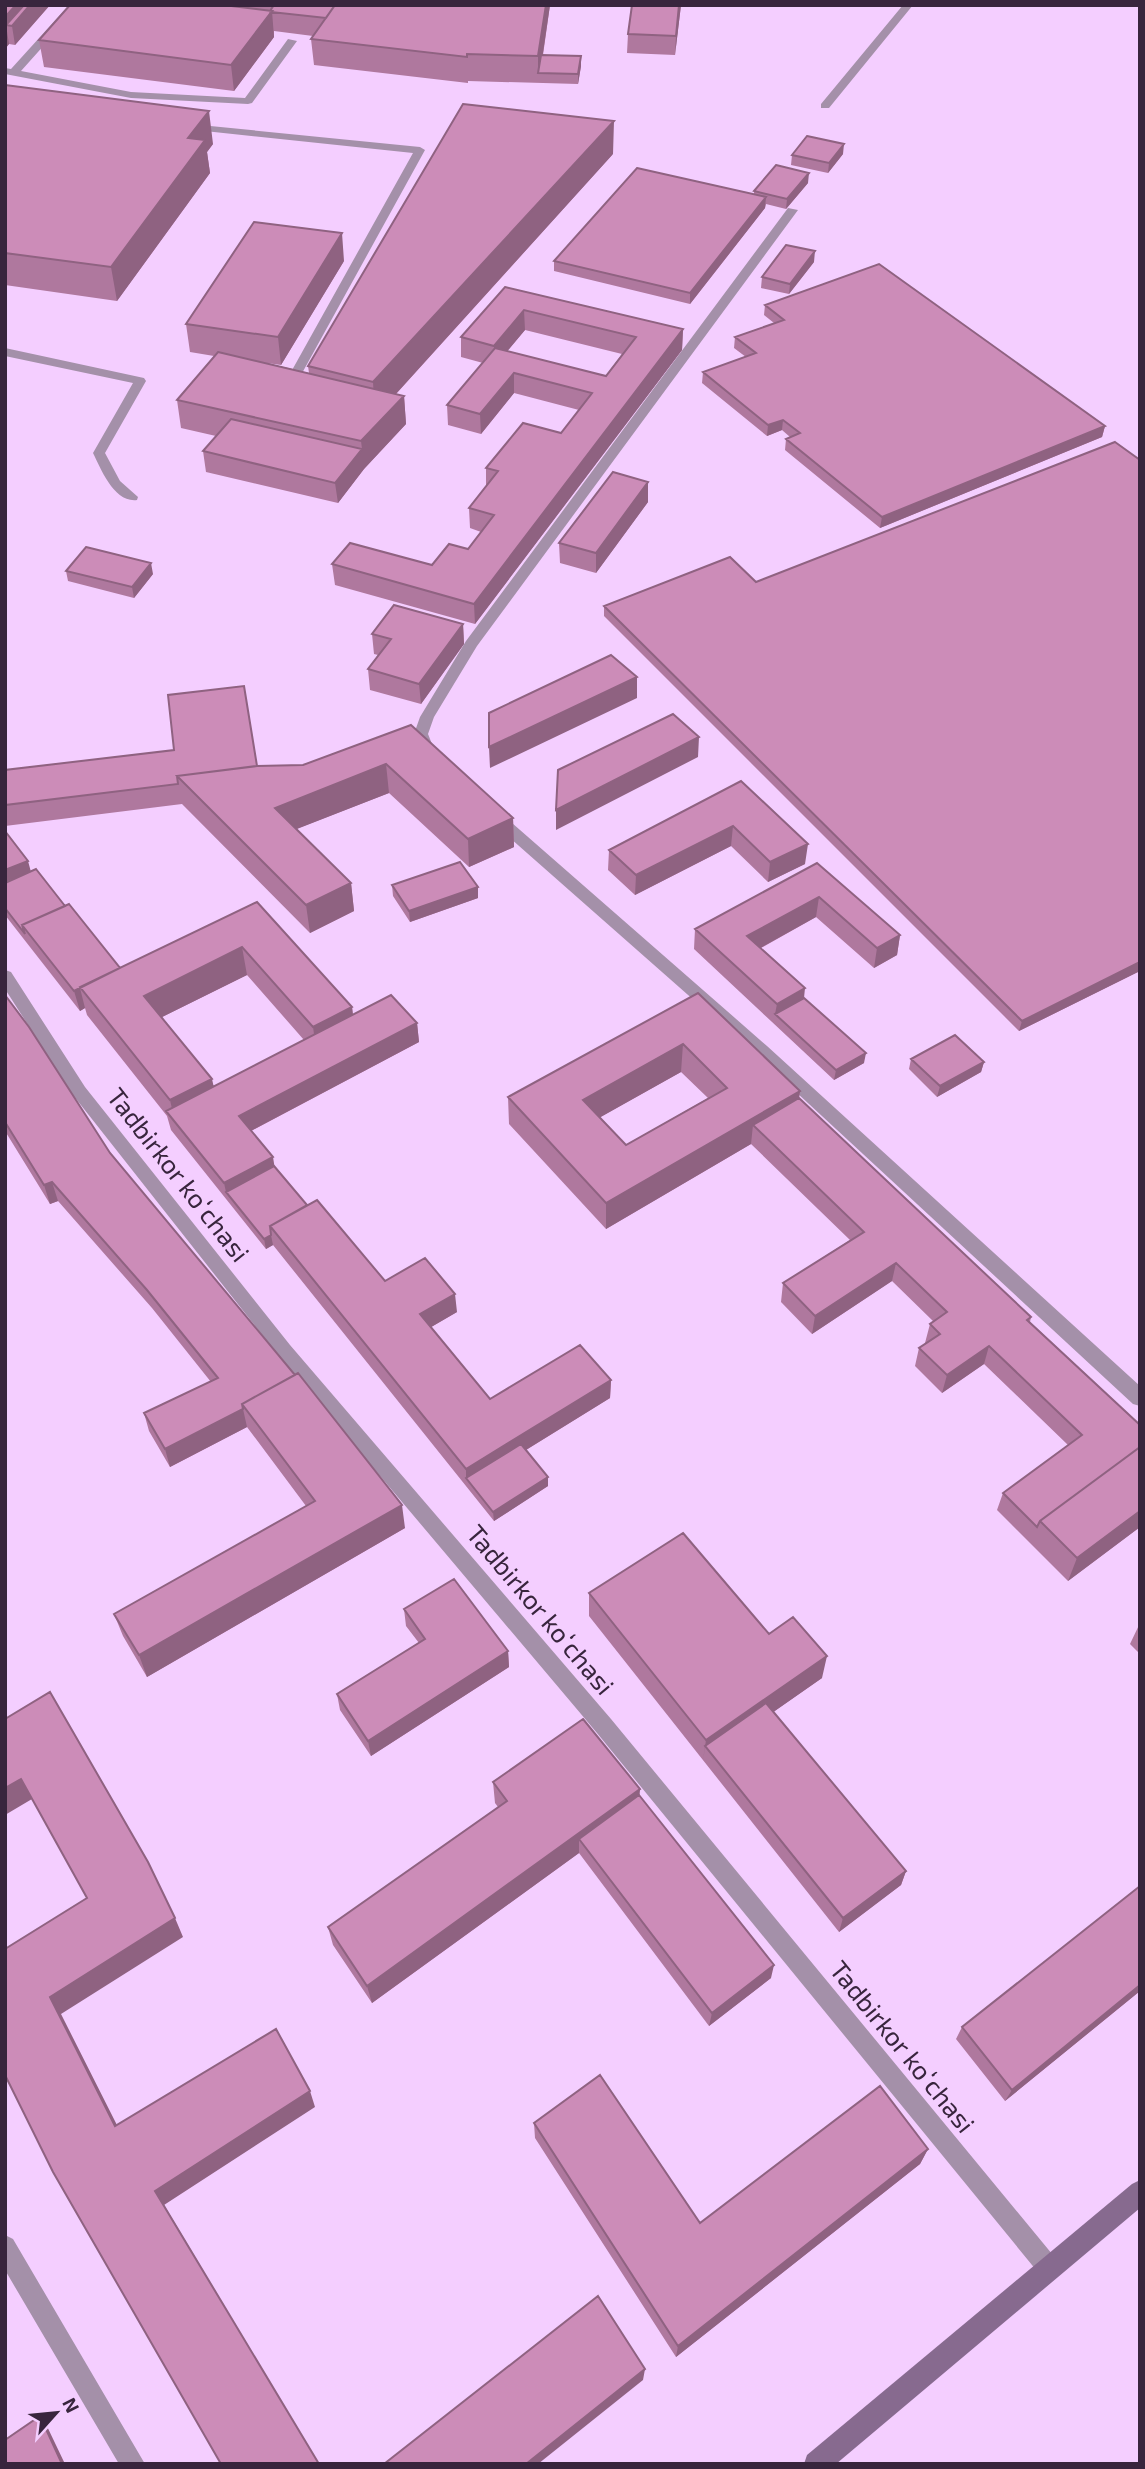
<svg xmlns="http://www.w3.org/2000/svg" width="1145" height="2469" font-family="'Exo 2',sans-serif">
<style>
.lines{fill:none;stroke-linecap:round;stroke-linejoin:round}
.service{fill:#a490a9;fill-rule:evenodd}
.minor{fill:#a490a9;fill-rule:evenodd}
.secondary{fill:#876a8f;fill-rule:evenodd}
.wall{fill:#af789e;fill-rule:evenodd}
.shaded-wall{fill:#8f6281}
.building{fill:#cc8cb8;stroke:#8f6281;stroke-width:2;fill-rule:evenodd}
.labels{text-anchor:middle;stroke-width:6;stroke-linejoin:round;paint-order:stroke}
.street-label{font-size:26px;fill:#38253d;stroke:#f4ceff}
</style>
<rect width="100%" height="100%" fill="#f4ceff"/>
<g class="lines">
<!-- service -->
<path class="service" d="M69 5H80L21 71 131 92 245 98 288 39 297 41 252 103 248 104 131 98 5 74V68L11 69Z
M903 5H913L829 108H821V104Z
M190 124 420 147 425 150 301 375 291 372 413 153 186 129 185 127Z
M788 208 798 210 477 646 434 717 428 734 436 754 429 759 424 757 414 734 420 717 466 641Z
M5 348 144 378 146 381 105 453 120 481 138 497 137 500C114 503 101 469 93 453L133 383 5 356Z
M498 814 503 815 767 1046 1140 1386V1406L1133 1404 755 1054 493 823 491 819 493 815Z"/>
<!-- minor -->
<path class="minor" d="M5 970 11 972 85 1087 290 1345 611 1719 1057 2260 1061 2268 1057 2276 1049 2280 1041 2276 597 1733 278 1355 73 1095 5 989Z
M5 2235 13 2239 145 2464H119L5 2270Z"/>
<!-- secondary -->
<path class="secondary" d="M1140 2180V2208L836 2464H804L807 2455 1132 2184Z"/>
</g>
<!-- wall -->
<path class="wall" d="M5 5H50L15 45 9 44 5 49Z
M70 5H550L543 55 581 56V66L578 84 468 81V83L314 65 311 39 313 36 274 31V37L234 91 44 67 39 40Z
M681 5 675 55 627 53 628 34Z
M5 85 213 144 207 152 210 173 117 301 5 285Z
M613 154 396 394 404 396 406 424 364 469 338 503 206 472 203 451 216 436 181 428 177 400 214 356 190 352 186 324 344 261 281 365 267 363 309 373 308 366Z
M843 154 828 173 791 165 792 155Z
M808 183 786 209 766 204 765 208 690 304 554 271V261L754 195V191Z
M814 262 789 294 761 288 762 277Z
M505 287 683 329 682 350 475 624 335 585 332 564 432 565 468 549 481 532 470 528 469 508 486 486V468L561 433 579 410 514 393 481 434 448 425 447 405 483 363 461 357V337ZM525 330 622 354 606 376 507 351Z
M765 305 1105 426 1102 437 880 528 785 450 786 439 790 437 782 430 767 436 702 383 703 372 746 357 734 348 735 337 774 323 764 315Z
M648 482V502L596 573 560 563 559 543Z
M66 571 153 574 134 598 68 581Z
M756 582 1140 971 1019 1031 604 616V606Z
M463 624 464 644 421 704 370 690 368 669 378 655 374 654 372 634Z
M411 725 513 818 514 847 469 867 389 793 296 829 351 883 354 911 310 933 182 804 5 826V770L303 765Z
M741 781 805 864 768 882 731 846 635 895 608 870 609 850Z
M5 831 31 872 65 906 120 968 257 902 352 1007 353 1015 417 1023 419 1042 251 1131 274 1166 307 1205 385 1281 457 1312 431 1327 490 1399 611 1380 610 1398 526 1450 548 1486 494 1521 273 1245 266 1249 171 1130 167 1116 87 1015 85 1008 80 1011 5 915V883L29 872 5 882ZM247 975 304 1040 214 1086 162 1017Z
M817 863 900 935 897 955 874 968 816 917 761 948 804 998 864 1063 834 1080 694 949 695 929Z
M392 885 478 887V898L410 922 393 896Z
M698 993 800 1091 799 1098 1031 1317 1030 1322 1140 1425V1527L1068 1581 997 1510 1003 1493 1068 1445 984 1364 942 1393 915 1366 919 1348 926 1344 925 1343 930 1324 934 1322 892 1281 812 1334 781 1302 783 1283 850 1240 751 1144 606 1229 509 1124 508 1097ZM681 1072 708 1098 626 1145 600 1117Z
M5 995 110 1153 405 1528 147 1677 123 1636 114 1614 306 1506 247 1427 170 1467 149 1431 144 1413 211 1382 152 1308 58 1201 50 1204 5 1131Z
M911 1059 984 1062 981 1072 937 1097 909 1069Z
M589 1593 769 1634 822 1678 773 1712 906 1871 901 1885 839 1932 589 1616Z
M404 1609 508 1651 509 1667 371 1756 340 1710 337 1694 419 1643 406 1626Z
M1140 1623V1654L1130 1644Z
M493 1782 640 1789 639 1795 771 1978 709 2026 579 1853 372 2003 333 1945 328 1927 498 1807 495 1803Z
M1140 1886V1991L1005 2101 956 2039 962 2027Z
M534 2123 700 2223 928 2149 920 2164 676 2357 535 2138Z"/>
<!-- shaded-wall -->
<path class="shaded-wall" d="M16 5H50L15 45 12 26 6 25 9 44 5 49V17Z
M546 5H550L540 73H538V83V56Z
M679 5H681L675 55 676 36Z
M272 11 274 37 234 91 231 65Z
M581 56V66L578 84V74Z
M209 111 213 144 207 152 210 173 117 301 111 267 188 138Z
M614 121 613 154 375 417 373 382Z
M844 144 843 154 828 173 829 163Z
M809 173 808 183 786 209 787 199Z
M766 197 765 208 690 304V293Z
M342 233 344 261 281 365 278 337Z
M815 251 814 262 789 294 790 284Z
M524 310 525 330 495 366 494 346Z
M683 329 682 350 475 624 474 604Z
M514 373V393L481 434 480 414Z
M404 396 406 424 364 469 338 503 335 483 362 449 361 441Z
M783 420 782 430 767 436 768 425Z
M1105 426 1102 437 880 528 882 517Z
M648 482V502L596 573V553Z
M151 563 153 574 134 598 132 587Z
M463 624 464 644 421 704 419 684Z
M637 677V698L490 768 489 747Z
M699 737 698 757 556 830V810Z
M386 764 389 793 279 836 275 808Z
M513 818 514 847 469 867 468 839Z
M733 826 731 846 635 895 636 875Z
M808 844 805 864 768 882 770 862Z
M28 861 31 872 5 882V870Z
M351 883 354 911 310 933 306 905Z
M478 887V898L410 922 409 911Z
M819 897 816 917 746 956 747 936Z
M900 935 897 955 874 968 877 948Z
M242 947 247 975 150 1023 144 996Z
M1140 962V971L1019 1031 1022 1021Z
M80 988 85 1008 80 1011 74 991Z
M805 988 803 1008 775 1014 777 1004Z
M352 1007 355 1035 317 1055 313 1027Z
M417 1023 419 1042 243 1135 239 1116Z
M683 1044 681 1072 583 1127V1100Z
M866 1053 864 1063 834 1080 836 1070Z
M984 1062 981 1072 937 1097 940 1086Z
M212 1079 218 1106 175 1122 170 1100Z
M800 1091 796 1118 753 1125 751 1144 606 1229V1203Z
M273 1157 276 1176 226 1192 224 1183Z
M52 1182 58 1201 50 1204 44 1185Z
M271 1235 273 1245 266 1249 264 1239Z
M896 1263 892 1281 812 1334 815 1316Z
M455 1294 457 1312 421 1333 420 1314Z
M989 1346 984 1364 942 1393 947 1375Z
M611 1380 610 1398 471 1484 466 1478V1469Z
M243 1409 247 1427 170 1467 165 1449Z
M548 1477V1486L494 1521 493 1512Z
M402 1505 405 1528 147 1677 139 1655Z
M1140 1511V1527L1068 1581 1077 1558Z
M508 1651 509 1667 371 1756 368 1741Z
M827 1656 822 1678 712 1755 705 1746 703 1761 706 1740Z
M21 1779 32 1799 5 1815V1788Z
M640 1789 638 1810 579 1839V1853L372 2003 367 1986Z
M906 1871 901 1885 839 1932 843 1918Z
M175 1918 183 1937 61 2014 125 2141 115 2126 50 1997Z
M774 1965 771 1978 709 2026 712 2013Z
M1140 1985V1991L1005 2101 1012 2090Z
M310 2091 315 2107 164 2205 319 2464 155 2191Z
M928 2149 920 2164 676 2357 678 2346Z
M645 2369 643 2380 538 2464H526Z
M40 2416 44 2420 65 2464H62Z"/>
<!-- building -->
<path class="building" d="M5 5H16L5 17Z
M24 5H30L12 26 6 25Z
M70 5H223L272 11 231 65 39 40Z
M274 5H335L326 18 271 12 272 11H270Z
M335 5H546L538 56 467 54V57L311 39Z
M632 5H679L676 36 628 34Z
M541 55 581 56 578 74 538 73Z
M5 85 209 111 188 138 205 140 111 267 5 253Z
M463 104 614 121 373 382 308 366Z
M807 136 844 144 829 163 792 155Z
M776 165 809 173 787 199 754 191Z
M637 168 766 197 690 293 554 261Z
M254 222 342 233 278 337 186 324Z
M786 245 815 251 790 284 762 277Z
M879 264 1105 426 882 517 786 439 800 433 783 420 768 425 703 372 756 353 735 337 784 320 765 305Z
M505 287 683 329 474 604 332 564 350 543 432 565 449 544 468 549 494 515 469 508 498 471 486 468 523 423 561 433 592 393 514 373 480 414 447 405 495 348 606 376 636 337 524 310 494 346 461 337Z
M218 352 404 396 361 441 177 400Z
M231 419 362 449 335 483 203 451Z
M1115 442 1140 460V962L1022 1021 604 606 730 557 756 582Z
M613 472 648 482 596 553 559 543Z
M86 547 151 563 132 587 66 571Z
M394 605 463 624 419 684 368 669 391 639 372 634Z
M611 655 637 677 489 747V713Z
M244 686 257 766 177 776 178 784 5 805V770L174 750 168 695Z
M673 714 699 737 556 810 558 770Z
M411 725 513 818 468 839 386 764 275 808 351 883 306 905 177 776 257 766 303 765Z
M741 781 808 844 770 862 733 826 636 875 609 850Z
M5 831 28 861 5 870Z
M460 862 478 887 409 911 392 885Z
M817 863 900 935 877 948 819 897 747 936 805 988 777 1004 695 929Z
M36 869 65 906 22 925 25 934 5 908V883Z
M257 902 352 1007 313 1027 242 947 144 996 212 1079 170 1100 80 987Z
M69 904 120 968 74 991 22 925Z
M698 993 800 1091 606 1203 508 1097ZM683 1044 727 1088 626 1145 583 1100Z
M5 995 29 1027 110 1153 295 1375 242 1404 243 1409 165 1449 144 1413 218 1378 147 1290 52 1182 44 1185 5 1122Z
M391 995 417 1023 239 1116 273 1157 224 1183 166 1111Z
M804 998 866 1053 836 1070 775 1014Z
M955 1035 984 1062 940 1086 911 1059Z
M799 1098 1031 1317 1027 1320 1140 1425V1447L1040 1521 1037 1527 1003 1493 1082 1435 989 1346 947 1375 919 1348 940 1334 930 1324 947 1312 896 1263 815 1316 783 1283 864 1232 753 1125Z
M274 1166 307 1205 270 1226 271 1235 264 1239 226 1192Z
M317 1200 385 1281 425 1258 455 1294 420 1314 490 1399 580 1345 611 1380 466 1469 270 1226Z
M298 1373 402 1505 139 1655 114 1614 315 1501 242 1404Z
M521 1444 548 1477 493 1512 466 1478Z
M1140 1447V1511L1077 1558 1040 1521Z
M683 1533 769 1634 793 1617 827 1656 706 1740 589 1593Z
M454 1579 508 1651 368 1741 337 1694 425 1639 404 1609Z
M50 1692 148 1862 175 1918 50 1997 115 2126 276 2029 310 2091 155 2191 319 2464H221L53 2172 5 2075V1949L87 1898 21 1779 5 1788V1719Z
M766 1703 906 1871 843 1918 705 1746Z
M583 1719 640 1789 367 1986 328 1927 507 1801 493 1782Z
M639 1795 774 1965 712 2013 579 1839Z
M1140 1886V1985L1012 2090 962 2027Z
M600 2075 700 2223 880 2086 928 2149 678 2346 534 2123Z
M598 2296 645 2369 526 2464H384Z
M40 2416 62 2464H5V2440Z"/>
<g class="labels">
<!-- street labels -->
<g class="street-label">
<text transform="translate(178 1175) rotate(52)" y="9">Tadbirkor koʻchasi</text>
<text transform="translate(540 1610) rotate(50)" y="9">Tadbirkor koʻchasi</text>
<text transform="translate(902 2047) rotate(51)" y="9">Tadbirkor koʻchasi</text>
</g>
</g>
<!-- border -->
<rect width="1145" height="2469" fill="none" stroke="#38253d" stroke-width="14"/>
<!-- north arrow -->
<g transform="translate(56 2413) rotate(63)" stroke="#f4ceff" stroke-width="5" paint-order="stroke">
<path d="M0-5L12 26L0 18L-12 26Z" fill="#38253d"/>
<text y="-10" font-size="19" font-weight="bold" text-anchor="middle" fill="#38253d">N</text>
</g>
</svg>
